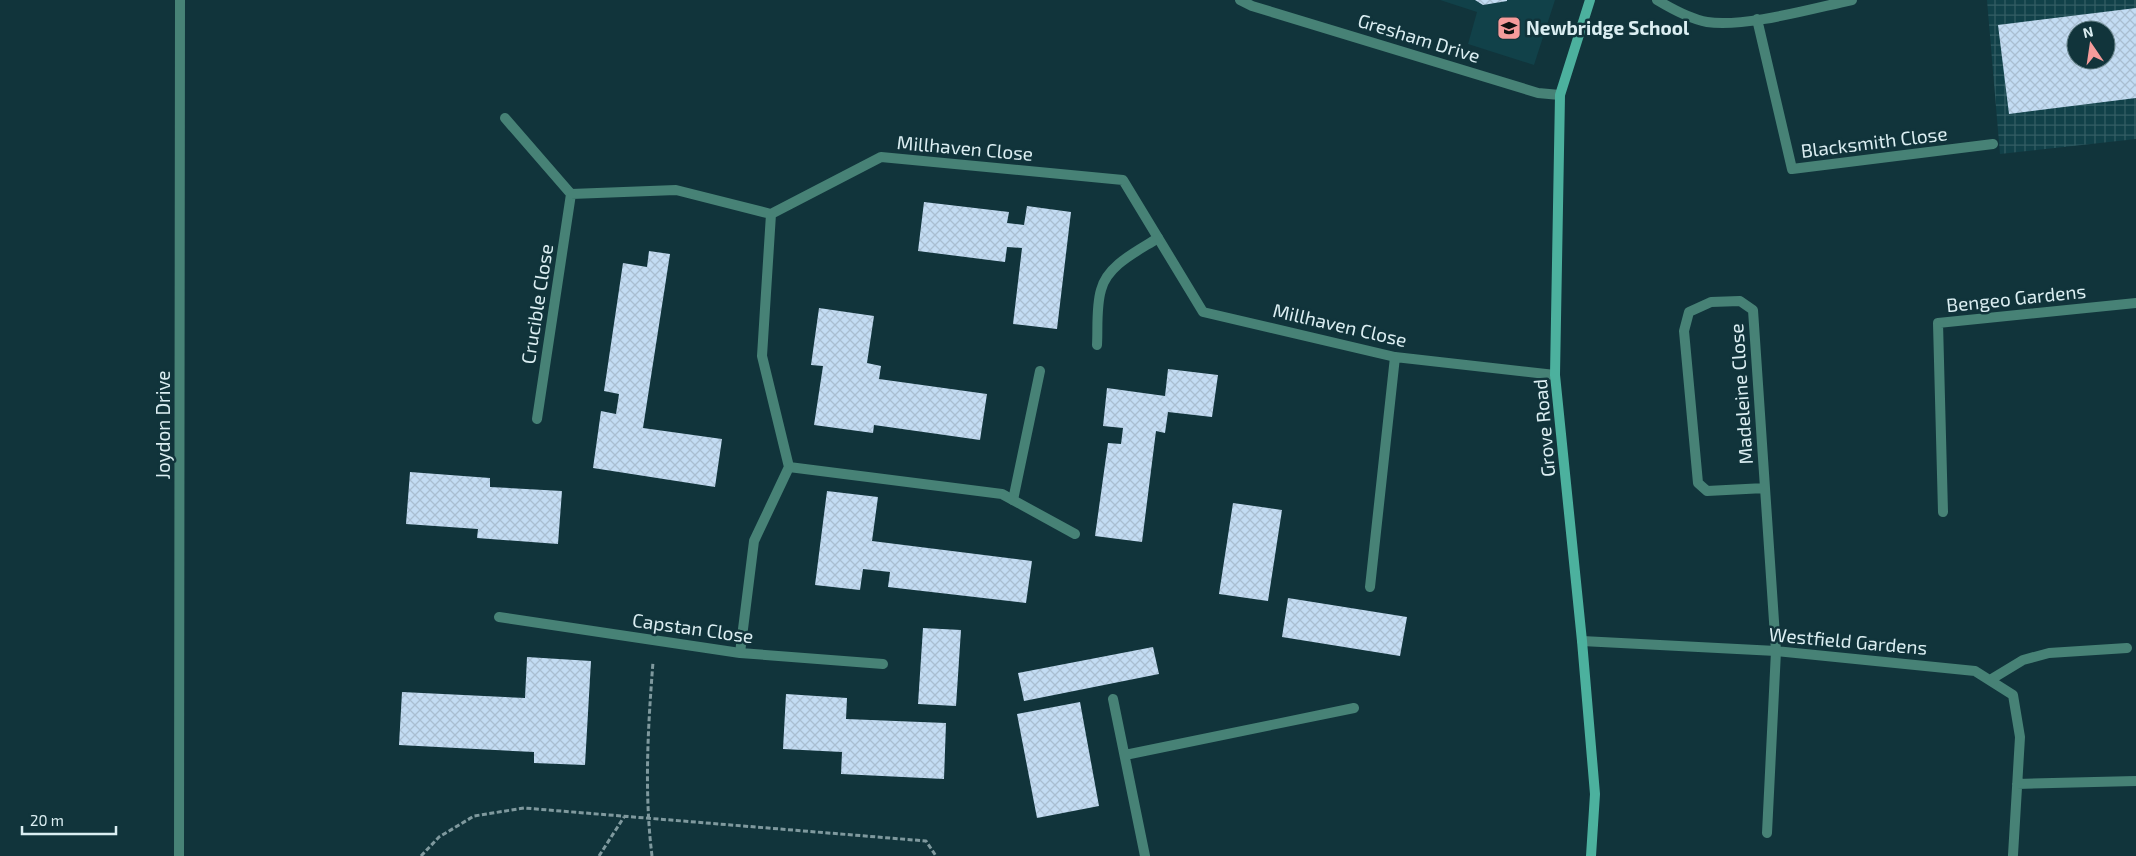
<svg xmlns="http://www.w3.org/2000/svg" width="2136" height="856" font-family="'Exo 2',sans-serif">
<style>
.built{fill:#114149}
.industrial{fill:url(#industrial-grid);fill-rule:evenodd}
.building{fill:url(#building-cross-hatch);fill-rule:evenodd}
.lines{fill:none;stroke-linecap:round;stroke-linejoin:round}
.path{stroke:#7f999e;stroke-width:3;stroke-dasharray:5 2.5;stroke-linecap:butt}
.lane{stroke:#478276;stroke-width:10}
.street{stroke:#478276;stroke-width:10}
.secondary{stroke:#4cb19e;stroke-width:10}
.labels{text-anchor:middle;stroke-width:5;stroke-linejoin:round;paint-order:stroke}
.poi-label{font-size:19px;font-weight:bold;fill:#dbeef2;stroke:#11343b;text-anchor:start}
.street-label{font-size:19px;fill:#dbeef2;stroke:#11343b}
</style>
<defs>
<pattern id="industrial-grid" width="8" height="8" patternUnits="userSpaceOnUse" patternTransform="scale(1.25)"><rect width="8" height="8" fill="#114149"/><path d="M0 4h8M4 0v8" fill="none" stroke="#335d64"/></pattern>
<pattern id="building-cross-hatch" width="8" height="8" patternUnits="userSpaceOnUse" patternTransform="scale(1.25)"><rect width="8" height="8" fill="#c3dcf3"/><path d="M0 0l8 8M0 8l8-8" fill="none" stroke="#a9bed1"/></pattern>
</defs>
<rect width="100%" height="100%" fill="#11343b"/>
<!-- built -->
<path class="built" d="M1440 0H1555L1534 65 1468 44 1477 12Z"/>
<!-- industrial -->
<path class="industrial" d="M1987 0H2136V139L2000 154ZM2076 30H2106V60H2076Z"/>
<!-- building -->
<path class="building" d="M1475 0H1507V1L1483 5Z
M2136 8V98L2009 114 1998 25ZM2076 30H2106V60H2076Z
M924 202 1009 212 1007 223 1024 225 1027 206 1071 212 1057 329 1013 324 1022 248 1007 247 1005 262 918 251Z
M649 251 670 254 643 428 722 439 715 487 593 468 601 411 616 414 619 394 604 391 623 263 647 267Z
M819 308 874 316 867 363 881 366 879 379 987 394 980 440 874 425 873 433 814 425 823 366 811 365Z
M1168 369 1218 375 1212 417 1168 412 1165 433 1156 431 1142 542 1095 536 1108 443 1121 444 1123 428 1103 426 1107 388 1165 396Z
M410 472 490 478V487L562 491 558 544 477 538 478 529 406 524Z
M827 491 878 497 872 541 1032 561 1026 603 888 587 890 572 863 569 860 590 815 585Z
M1233 503 1282 510 1268 601 1219 594Z
M1288 598 1407 617 1400 656 1282 637Z
M923 628 961 630 956 706 918 704Z
M1153 647 1159 674 1024 701 1018 673Z
M527 657 591 661 585 765 534 763V752L399 745 402 692 525 698Z
M786 694 847 698 846 719 946 723 944 779 841 774 842 752 783 749Z
M1080 702 1099 806 1037 818 1017 714Z"/>
<g class="lines">
<!-- path -->
<path class="path" d="M421 856 439 837 474 816 524 808 926 841 936 856
M599 856 624 817
M652 856C644 791 648 727 653 662"/>
<!-- lane -->
<path class="lane" d="M1097 345C1098 328 1096 307 1101 290 1107 265 1138 251 1158 238
M1013 500 1040 371
M1767 833 1776 651"/>
<!-- street -->
<path class="street" d="M1240 0 1252 6 1538 93 1560 95
M1657 0C1672 9 1690 19 1707 22 1744 28 1814 8 1852 0
M1757 19 1792 169 1993 144
M505 118 571 194
M537 419 571 194 676 190 771 214
M1765 488 1707 491 1698 483 1684 331 1689 312 1711 302 1740 301 1753 310 1776 651
M1943 512 1938 323 2136 303
M1075 534 1002 494 789 467 762 356 771 214 881 157 1123 180 1203 312 1395 357 1555 375
M1370 587 1395 357
M499 617 740 653 883 664
M1582 641 1776 651 1975 671 2013 695 2020 737 2013 855
M740 653 754 541 789 467
M1990 680 2023 660 2049 653 2127 648
M1113 699 1145 856
M1125 755 1354 708
M2017 784 2136 781
M179 856 180 0"/>
<!-- secondary -->
<path class="secondary" d="M1590 0 1560 95 1555 375 1582 641 1595 794 1591 856"/>
</g>
<!-- icons -->
<defs>
<g id="school-square" transform="scale(1.25)"><rect x="-9" y="-9" width="18" height="18" rx="4" fill="#f59b9b" stroke="#11343b"/><path d="M0-5L7-2L0 1L-7-2ZM-4 1L0 2.5L4 1V4Q0 6-4 4Z" fill="#111"/></g>
</defs>
<g fill-rule="evenodd">
<use href="#school-square" x="1509" y="28"/>
</g>
<g class="labels">
<!-- poi labels -->
<g class="poi-label">
<text x="1526" y="35">Newbridge School</text>
</g>
<!-- street labels -->
<g class="street-label">
<text transform="translate(1419 38) rotate(17)" y="7">Gresham Drive</text>
<text transform="translate(1874 142) rotate(-7)" y="7">Blacksmith Close</text>
<text transform="translate(965 148) rotate(5)" y="7">Millhaven Close</text>
<text transform="translate(2016 298) rotate(-6)" y="7">Bengeo Gardens</text>
<text transform="translate(537 304) rotate(-81)" y="7">Crucible Close</text>
<text transform="translate(1340 325) rotate(13)" y="7">Millhaven Close</text>
<text transform="translate(1741 394) rotate(-94)" y="7">Madeleine Close</text>
<text transform="translate(163 425) rotate(-90)" y="7">Joydon Drive</text>
<text transform="translate(1544 428) rotate(-95)" y="7">Grove Road</text>
<text transform="translate(693 628) rotate(8)" y="7">Capstan Close</text>
<text transform="translate(1848 641) rotate(5)" y="7">Westfield Gardens</text>
</g>
</g>
<!-- north arrow -->
<g transform="translate(2091 45) rotate(347)"><circle r="24" fill="#11343b" stroke="#627e84"/>
<path d="M0-4L9 19L0 12L-9 19Z" fill="#f59b9b"/>
<text y="-8" font-size="14" font-weight="bold" text-anchor="middle" fill="#dbeef2">N</text>
</g>
<!-- scale -->
<path d="M22 826v8h94v-8" fill="none" stroke="#dbeef2" stroke-width="2.5"/>
<text x="30" y="826" font-size="15" fill="#dbeef2" stroke="#11343b" stroke-width="4" paint-order="stroke">20 m</text>
</svg>
